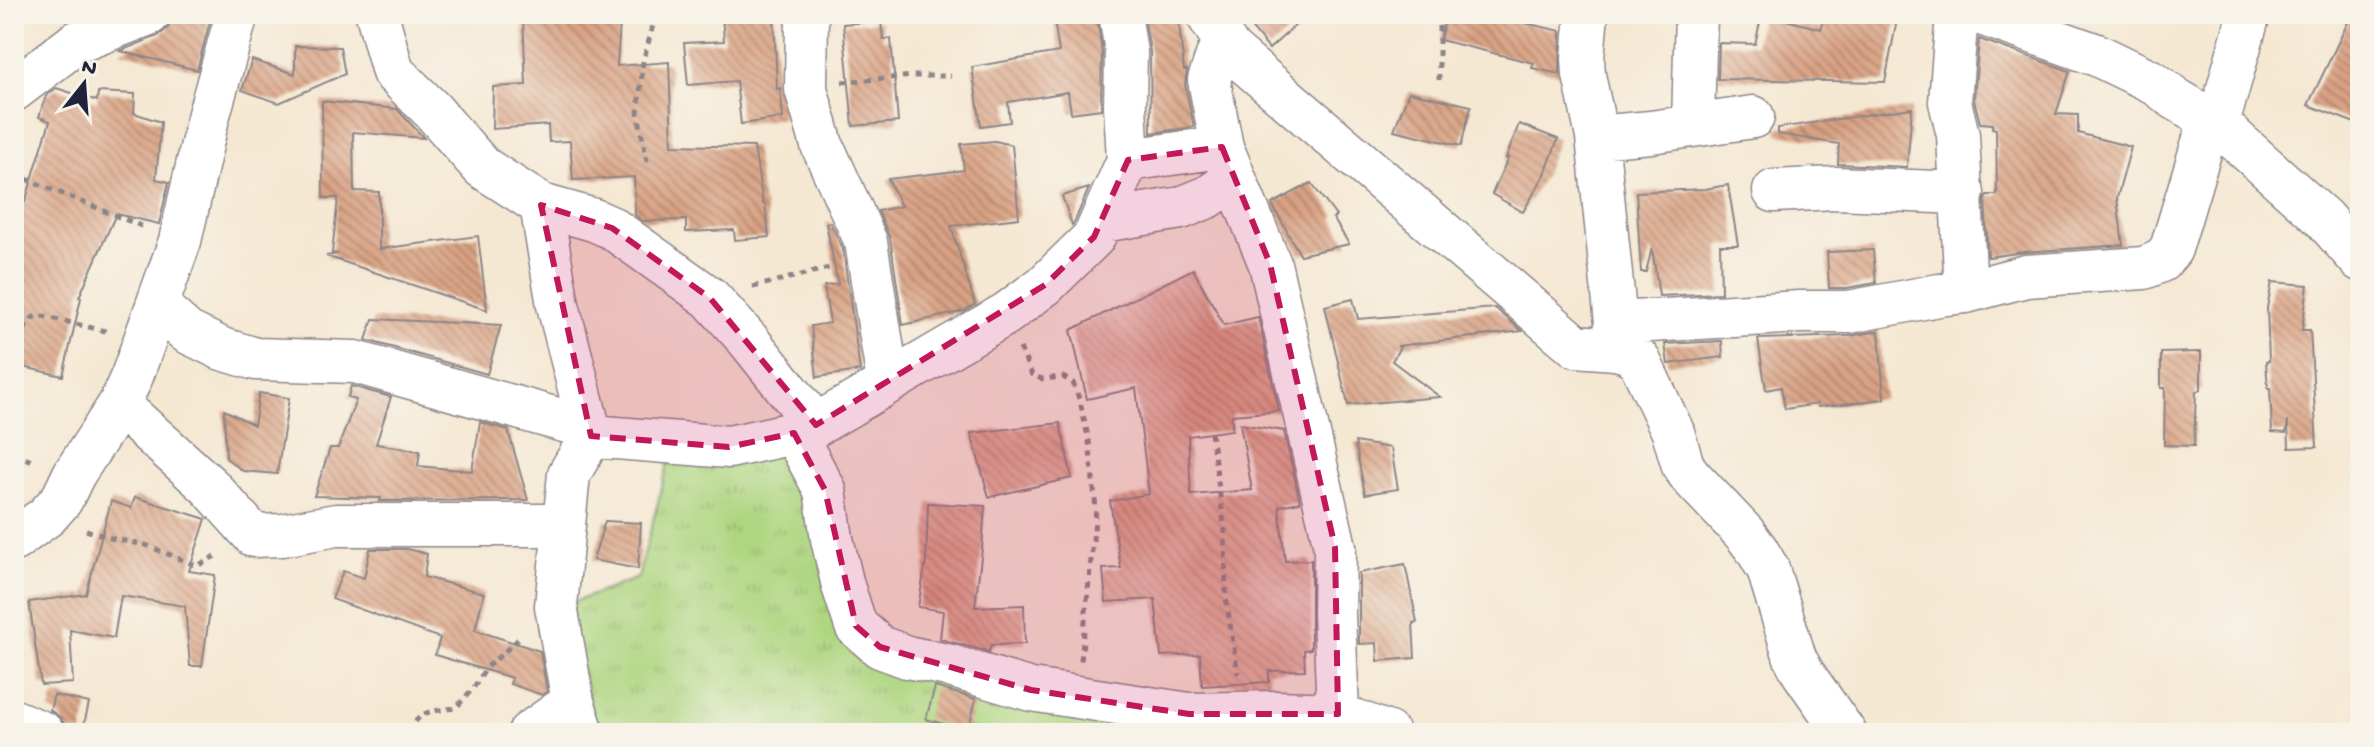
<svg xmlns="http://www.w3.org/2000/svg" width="2374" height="747" font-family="'Gochi Hand',sans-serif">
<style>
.grass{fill:url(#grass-tufts);stroke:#687c5e;stroke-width:2}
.building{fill:url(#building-back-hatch)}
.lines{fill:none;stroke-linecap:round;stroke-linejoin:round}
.minor-casing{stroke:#8c8587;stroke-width:45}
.path{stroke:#8c8587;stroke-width:5;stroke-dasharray:6 6;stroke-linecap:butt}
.minor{stroke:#fff;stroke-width:42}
.marked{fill:#c2185b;fill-opacity:0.2;stroke:#c2185b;stroke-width:6;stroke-dasharray:16 10;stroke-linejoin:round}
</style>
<defs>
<pattern id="grass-tufts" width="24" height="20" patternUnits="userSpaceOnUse" patternTransform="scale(2)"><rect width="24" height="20" fill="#aed681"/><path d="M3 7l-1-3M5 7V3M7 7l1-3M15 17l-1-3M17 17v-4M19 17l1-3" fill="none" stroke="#95b770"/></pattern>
<pattern id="building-back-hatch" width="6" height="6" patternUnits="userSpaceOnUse" patternTransform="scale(2)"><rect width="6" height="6" fill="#d9a183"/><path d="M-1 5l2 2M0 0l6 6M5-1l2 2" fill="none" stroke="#b0836c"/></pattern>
</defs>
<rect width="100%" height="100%" fill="#f7f3e8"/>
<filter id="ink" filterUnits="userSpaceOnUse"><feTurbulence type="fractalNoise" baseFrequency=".0125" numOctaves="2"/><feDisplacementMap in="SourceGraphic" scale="16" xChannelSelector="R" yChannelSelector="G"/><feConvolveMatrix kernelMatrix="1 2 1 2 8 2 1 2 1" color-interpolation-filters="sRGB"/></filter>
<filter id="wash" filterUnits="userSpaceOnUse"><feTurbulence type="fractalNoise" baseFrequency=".006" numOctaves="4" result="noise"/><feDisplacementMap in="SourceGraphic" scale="32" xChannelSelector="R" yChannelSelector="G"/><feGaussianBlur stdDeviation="1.8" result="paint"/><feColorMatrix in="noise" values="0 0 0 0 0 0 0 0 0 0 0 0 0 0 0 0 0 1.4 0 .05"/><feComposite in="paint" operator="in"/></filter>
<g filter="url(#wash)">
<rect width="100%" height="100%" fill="#f5e8d3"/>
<!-- grass -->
<path class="grass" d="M793 438 851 637 1123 715 1119 733H597L566 605 638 578 668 464Z"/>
<g id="blocks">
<!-- building -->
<path class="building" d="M172 14H212L197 70 120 51 158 36 168 28Z
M722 14H774L777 89 780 88 783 118 741 124 736 81 688 85 684 43 724 41Z
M1092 14H1097L1102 54 1101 109 1071 113 1068 92 1008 102 1010 122 981 126 972 67 1059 52 1054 20Z
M1144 14H1178L1184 70H1187L1185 85 1194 127 1151 133 1150 52Z
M1240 14H1308L1269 49Z
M1446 14H1484L1561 31 1560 74 1532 68 1534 63 1440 40Z
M1762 14 1821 29 1823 14H1898L1885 82 1718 79 1719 43 1755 44Z
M2352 14H2360V125L2308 105Z
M549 16 550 18 620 23 617 66 669 62 672 145 754 147 763 204H765L769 237 735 240 734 230 686 232V220L643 221 635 215 634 177 573 180 570 141 549 142 548 125 492 129 493 87 526 85 523 18Z
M881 21 883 39H891L898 122 853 126 843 24Z
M1979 39 2070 71 2056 114 2078 115V133L2131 147 2117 198 2123 245 2024 252 1988 257 1985 200 1987 195H1997L1996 129 1992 128 1993 124 1980 123 1974 100Z
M295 46 340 47 345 74 279 103 242 90 252 60 295 74Z
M56 88 97 101 98 92 135 94 134 113 161 122 156 179 169 182 159 224 116 214 79 297 81 298 63 376 14 365V198L25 202 50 121 39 117 46 96Z
M1409 92 1471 106 1461 146 1394 130Z
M322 101 397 109 424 138 353 132 354 191 379 192V249L478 236 487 310 326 256 338 254 332 253 338 198H323Z
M1912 108 1907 167 1838 164 1839 144 1778 134V128Z
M1519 124 1558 139 1545 174 1523 212 1492 194 1508 158H1506Z
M995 141 1012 145 1019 218 951 226 975 304 964 311 903 325 890 238 878 211 901 206 888 179 964 170 961 144Z
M1311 183 1336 216 1333 218 1349 244 1300 255 1272 204Z
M1728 185 1738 245H1720L1721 293 1659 296 1652 248 1646 272H1641L1636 192 1705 189Z
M1089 188 1074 223 1072 225 1062 196Z
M830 222 843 249 860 371 817 377 811 326 830 323 824 286 838 284 826 223Z
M1873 250 1876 283 1847 288H1829L1827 252Z
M1193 269 1224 325 1258 317 1279 411 1232 415V430L1188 436 1191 495 1252 490 1240 424 1284 431 1300 502 1279 506 1285 561 1311 560V649L1304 650 1305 670 1269 671V682L1202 686 1200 654 1161 656 1155 599 1106 602 1103 569 1121 568 1110 501 1149 494 1136 388 1087 399 1071 330Z
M2272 282 2308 285 2302 330H2310L2317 447 2289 448 2288 421 2286 433 2272 432 2270 388H2268L2266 362 2269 361 2267 308Z
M1353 299 1358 319 1495 308 1522 331 1397 346 1400 347 1392 361 1440 397 1348 405 1325 306Z
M373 319 501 325 487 374 366 340Z
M1879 331 1884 399 1818 407 1817 404 1785 409 1781 387 1766 390 1758 339 1849 336Z
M1722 341 1723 357 1668 364 1665 344Z
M2201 352V390L2196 391 2194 446 2164 445 2165 388H2161V353Z
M351 386 391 397 376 444 420 451 418 466 472 471 480 422 508 430 528 500 380 501 381 498 314 496 330 448H338L356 400 348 397Z
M259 393 289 398 277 474 243 471 226 458 224 410 254 425Z
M1060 423 1072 478 989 497 971 433Z
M1355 442 1391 448 1398 489 1365 494Z
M135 497 206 519 189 571 215 575 202 666H190L185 606 121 596 114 638 70 630 73 683 41 685 29 602 86 594 111 501 131 508Z
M928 503 985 506 982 549 975 607 1024 605 1025 644 991 645 989 652 940 639 943 611 918 607 926 562Z
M605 521 641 523 638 569 593 560Z
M370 549H407L427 554 424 577 484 593 475 630 540 651 547 691 542 695 510 684 512 678 435 655 440 638 332 599 343 571 364 578Z
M1405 564 1417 622 1413 623 1415 658 1378 661 1377 643 1359 644V573Z
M935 687 976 699 968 731 926 719Z
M54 695 89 703 82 733 67 730 61 718 50 710Z"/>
</g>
</g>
<g filter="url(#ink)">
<use href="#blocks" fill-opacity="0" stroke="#8c8587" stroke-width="2"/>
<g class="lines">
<!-- minor casing -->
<g class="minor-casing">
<path id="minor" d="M377 14 393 72 432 110 482 167 541 205 594 220 612 228 710 298 748 340 816 425
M807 14 806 89 822 145 866 242 888 382
M1207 14 1230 50 1576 346 1615 349 1627 352 1639 360 1673 432 1683 466 1691 477 1745 534 1757 550 1768 569 1795 658 1803 673 1845 733
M1587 14 1583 58 1584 75 1597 137 1616 323 1615 349
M1957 14 1950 102 1958 135 1966 292
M1981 14 2097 55 2153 82 2176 99 2218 124 2324 219 2360 260
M1230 50 1217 56 1209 80 1222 147 1270 264 1335 547 1334 614 1338 714
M14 90 77 42 149 14
M1693 124 1696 14
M2218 124 2249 14
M1597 137 1651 132 1753 117
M1128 160 1222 147
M1774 191 1836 188 1963 193
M541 205 558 305 591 436
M1102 221 1181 208 1208 197 1234 179
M158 306 187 332 222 349 256 359 355 362 589 428
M1616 323 1800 312H1849L1939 295 1966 292 2026 276 2144 268 2161 261 2171 249 2210 119
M119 405 209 486 254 536 282 535 336 525H564
M794 433 825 490 832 539 843 586 856 626 880 647 907 657 947 665 1031 690 1189 714 1276 712 1338 714 1388 733
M14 540 47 516 62 499 74 474 119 405 132 376 180 241 208 118 237 14
M14 721 43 733
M529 733 573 702
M583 733 573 702 556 606 569 474 591 436 729 447 794 433 816 425 1006 314 1045 285 1094 237 1128 160 1125 106 1126 52 1120 14"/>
</g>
<!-- path -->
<path class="path" d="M1439 14V80
M842 82 915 76H951
M647 162 638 113 643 62 656 14
M14 174 146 228
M753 287 833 267
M1020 348 1032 375 1042 379 1063 377 1073 383 1080 401 1089 441 1096 509 1081 661
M14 364C25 349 19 320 39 315L109 332
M1211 433 1225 531 1226 598 1238 674
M14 455 36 462
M86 530 114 539 146 545 197 566 219 554
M411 733C416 709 435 711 456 708L474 687 487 667 521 637"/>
<!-- minor -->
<use href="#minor" class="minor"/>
</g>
</g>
<!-- marked area -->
<path class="marked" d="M1222 147 1270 264 1335 547 1338 714H1189L1031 690 880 647 856 626 825 490 794 433 729 447 591 436 541 205 612 228 710 298 816 425 1045 285 1094 237 1128 160Z"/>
<!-- margin -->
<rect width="2374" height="747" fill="none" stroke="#f7f3e8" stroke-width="48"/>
<!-- north arrow -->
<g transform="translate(84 84) rotate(17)" stroke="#f7f3e8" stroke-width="6" paint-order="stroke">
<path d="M0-6L14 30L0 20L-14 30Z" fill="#22223b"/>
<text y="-12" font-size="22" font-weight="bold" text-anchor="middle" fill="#22223b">N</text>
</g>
</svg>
